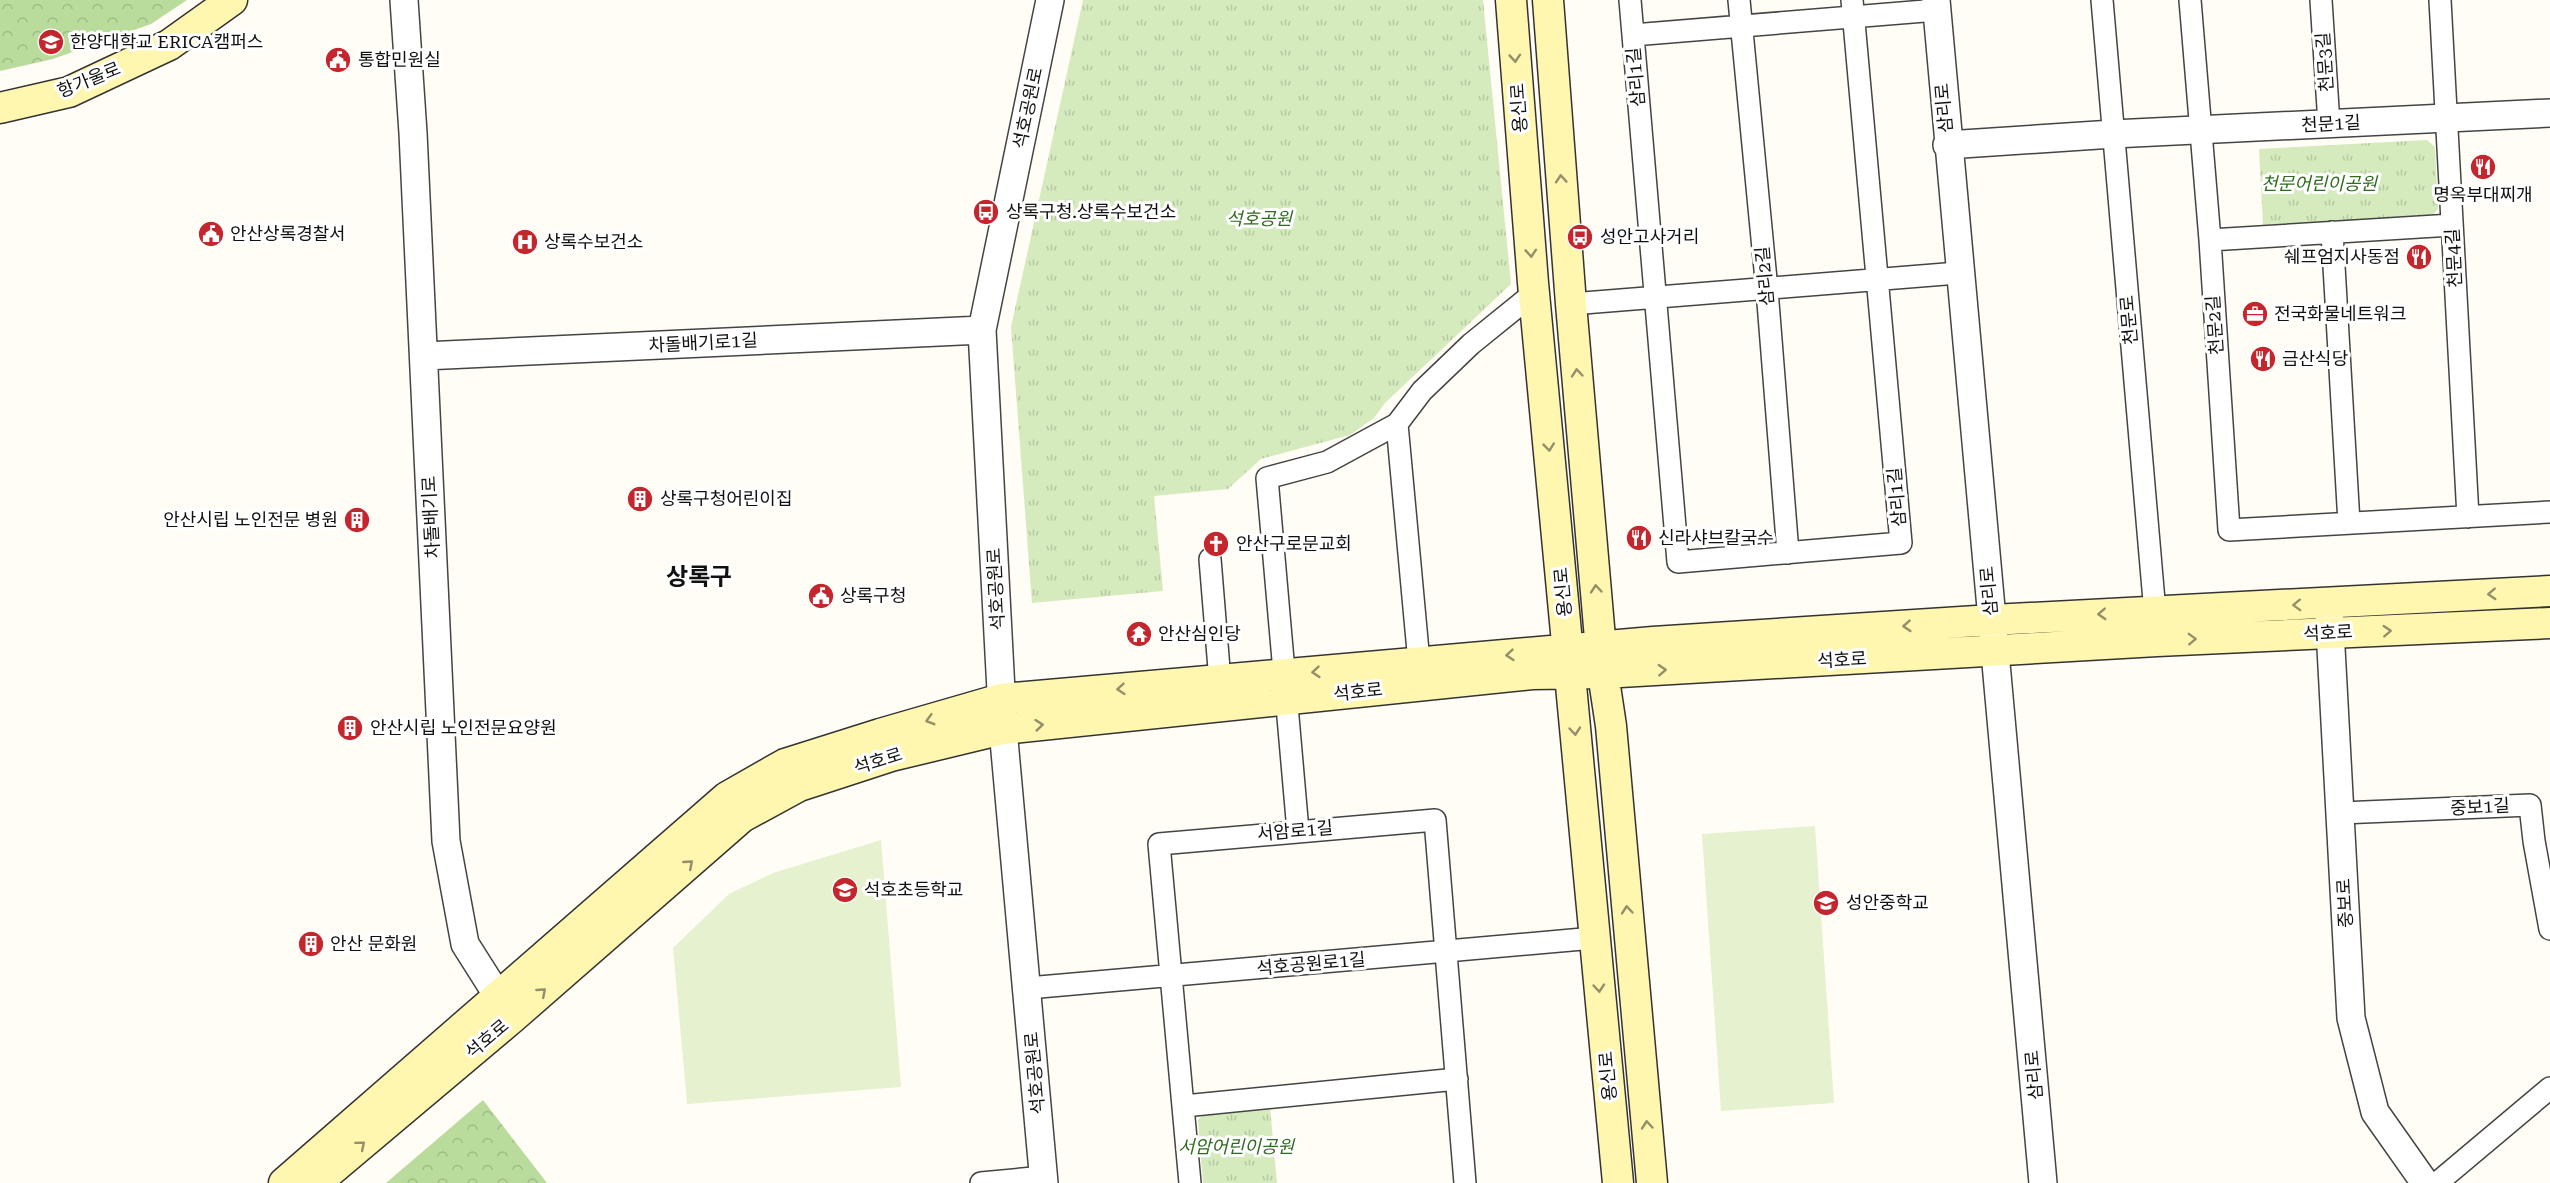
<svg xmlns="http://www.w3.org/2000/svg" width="2550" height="1183" font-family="'Roboto Serif','Noto Sans KR',serif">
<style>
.grass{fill:url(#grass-tufts)}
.forest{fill:url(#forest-crowns)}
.pitch{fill:#e6f2cf}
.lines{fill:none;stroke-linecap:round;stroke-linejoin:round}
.minor-casing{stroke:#444;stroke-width:24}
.tertiary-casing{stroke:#444;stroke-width:30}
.secondary-casing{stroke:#333;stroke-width:33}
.minor{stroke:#fff;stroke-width:21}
.tertiary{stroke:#fff;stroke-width:27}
.secondary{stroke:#fff6b0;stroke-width:30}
.oneway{stroke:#948f68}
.labels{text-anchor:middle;stroke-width:6;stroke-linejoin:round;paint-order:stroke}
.poi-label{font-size:18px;fill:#111;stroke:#fff;text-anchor:start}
.street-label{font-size:18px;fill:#111;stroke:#fff}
.park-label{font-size:18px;font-style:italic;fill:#2f6b1f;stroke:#fff}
.district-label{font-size:24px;font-weight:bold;fill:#111;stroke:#fff}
</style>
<defs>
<pattern id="grass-tufts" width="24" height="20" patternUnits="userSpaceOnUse" patternTransform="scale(1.5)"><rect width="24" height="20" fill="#d5ebbd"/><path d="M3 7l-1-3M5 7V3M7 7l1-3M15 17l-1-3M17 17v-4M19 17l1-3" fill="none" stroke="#b6c8a1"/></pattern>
<pattern id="forest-crowns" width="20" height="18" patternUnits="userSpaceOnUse" patternTransform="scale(1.5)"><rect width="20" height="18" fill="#b9dc9c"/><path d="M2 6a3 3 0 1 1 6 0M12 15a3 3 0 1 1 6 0" fill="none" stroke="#9ebc85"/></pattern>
</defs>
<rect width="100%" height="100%" fill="#fffdf5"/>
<!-- grass -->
<path class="grass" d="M1083 0H1483L1511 284 1385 403 1374 418 1350 435 1261 459 1228 489 1154 496 1163 591 1032 603 1011 327Z
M2427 140 2435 147 2438 209 2432 216 2263 225 2259 149Z
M1270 1107 1277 1183H1203L1198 1121 1204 1113Z"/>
<!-- forest -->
<path class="forest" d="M0 0H187L151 24 53 59 0 71Z
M483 1100 547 1183H386Z"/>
<!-- pitch -->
<path class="pitch" d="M1815 826 1834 1103 1721 1111 1702 834Z
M881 840 901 1087 687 1104 673 948 729 894 773 873Z"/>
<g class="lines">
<!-- minor casing -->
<g class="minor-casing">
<path id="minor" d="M1630 0 1678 562 1901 543 1852 0
M1739 0 1767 290 1788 553
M2102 0 2156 624
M2190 0 2210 240 2229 530 2550 512
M2321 0 2329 124
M2440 0 2468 517
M1633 35 1937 10
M2332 232 2349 523
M2210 240 2452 225
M1571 304 1958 273
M1397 424 1419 662
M1210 559 1220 681
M2341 813 2530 805 2534 841 2550 929
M1298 831 1267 478 1327 462 1397 424 1422 391 1471 344 1534 293
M1028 988 1594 938
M1184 1106 1457 1079
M981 1183 1044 1177
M1190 1183 1159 844 1435 820 1465 1183
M2437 1183 2550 1088"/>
</g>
<!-- tertiary casing -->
<g class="tertiary-casing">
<path id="tertiary" d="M404 0 413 133 446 841 465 944 510 1015
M1936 0C1969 395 2008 789 2043 1183
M1947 145 2113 134 2550 113
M424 356 982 330
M2329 611 2351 1018 2375 1112 2425 1183
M1044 1183 1003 729 982 330 1050 0"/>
</g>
<!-- secondary casing -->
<g class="secondary-casing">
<path id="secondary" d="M1511 0 1533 283 1618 1183
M1548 0 1571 304 1603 673 1611 726 1652 1183
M0 108 69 92 169 45 232 0
M284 1183 727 797 785 764 880 734 1001 699 1653 642 1992 620 2550 591
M316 1183 512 1018 742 817 799 786 891 756 1003 729 1532 674 1603 673 2157 641 2550 623"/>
</g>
<!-- minor -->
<use href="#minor" class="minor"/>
<!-- tertiary -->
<use href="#tertiary" class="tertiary"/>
<!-- secondary -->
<use href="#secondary" class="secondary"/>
</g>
<!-- one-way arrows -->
<defs><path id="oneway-chevron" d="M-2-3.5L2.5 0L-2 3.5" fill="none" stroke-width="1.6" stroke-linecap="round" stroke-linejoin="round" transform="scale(1.5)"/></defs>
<g class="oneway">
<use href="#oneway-chevron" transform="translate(1515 58) rotate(86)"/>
<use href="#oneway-chevron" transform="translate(1561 179) rotate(-94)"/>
<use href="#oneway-chevron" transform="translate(1531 253) rotate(86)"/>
<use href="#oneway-chevron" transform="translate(1577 373) rotate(-95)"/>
<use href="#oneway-chevron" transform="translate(1549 447) rotate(84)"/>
<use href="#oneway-chevron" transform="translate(1596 589) rotate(-95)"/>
<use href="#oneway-chevron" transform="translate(2492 594) rotate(177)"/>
<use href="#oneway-chevron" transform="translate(2297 605) rotate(178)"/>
<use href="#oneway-chevron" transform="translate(2102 614) rotate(177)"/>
<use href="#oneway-chevron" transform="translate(1907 626) rotate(176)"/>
<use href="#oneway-chevron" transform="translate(2387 631) rotate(-3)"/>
<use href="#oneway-chevron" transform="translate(2192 639) rotate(-2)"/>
<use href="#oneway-chevron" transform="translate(1510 655) rotate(175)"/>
<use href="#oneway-chevron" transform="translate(1662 670) rotate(-3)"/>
<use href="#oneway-chevron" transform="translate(1316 672) rotate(175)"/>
<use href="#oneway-chevron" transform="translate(1121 689) rotate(175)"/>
<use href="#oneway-chevron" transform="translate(930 720) rotate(164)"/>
<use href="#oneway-chevron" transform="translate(1039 725) rotate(-6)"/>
<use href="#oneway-chevron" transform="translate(1575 731) rotate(85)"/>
<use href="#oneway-chevron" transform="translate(689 864) rotate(-41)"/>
<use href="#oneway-chevron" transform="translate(1627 910) rotate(-95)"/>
<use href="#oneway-chevron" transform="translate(1599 988) rotate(85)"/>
<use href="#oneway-chevron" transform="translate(542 992) rotate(-41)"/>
<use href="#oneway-chevron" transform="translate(1647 1125) rotate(-95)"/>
<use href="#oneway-chevron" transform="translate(361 1145) rotate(-40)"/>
</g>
<!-- icons -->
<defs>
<g id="university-disc" transform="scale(1.35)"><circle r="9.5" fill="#c4262e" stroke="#fff"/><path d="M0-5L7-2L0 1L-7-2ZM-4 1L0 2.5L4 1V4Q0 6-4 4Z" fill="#fff"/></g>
<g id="civic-disc" transform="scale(1.35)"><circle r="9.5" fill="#c4262e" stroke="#fff"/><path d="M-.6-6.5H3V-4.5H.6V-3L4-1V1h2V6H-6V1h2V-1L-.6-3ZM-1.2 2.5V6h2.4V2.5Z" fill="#fff"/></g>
<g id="restaurant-disc" transform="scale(1.35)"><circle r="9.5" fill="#c4262e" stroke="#fff"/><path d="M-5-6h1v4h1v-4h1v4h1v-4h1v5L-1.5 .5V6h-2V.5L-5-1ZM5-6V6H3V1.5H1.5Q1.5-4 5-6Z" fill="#fff"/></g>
<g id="bus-disc" transform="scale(1.35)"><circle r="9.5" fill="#c4262e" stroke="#fff"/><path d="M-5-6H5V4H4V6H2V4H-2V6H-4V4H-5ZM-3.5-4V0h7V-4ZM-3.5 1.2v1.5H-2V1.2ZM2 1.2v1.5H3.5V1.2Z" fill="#fff"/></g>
<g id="hospital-disc" transform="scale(1.35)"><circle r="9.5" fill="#c4262e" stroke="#fff"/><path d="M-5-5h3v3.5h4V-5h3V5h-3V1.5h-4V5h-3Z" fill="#fff"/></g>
<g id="office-disc" transform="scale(1.35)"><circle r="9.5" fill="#c4262e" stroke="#fff"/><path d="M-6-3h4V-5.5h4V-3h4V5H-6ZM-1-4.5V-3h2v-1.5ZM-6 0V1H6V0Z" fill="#fff"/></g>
<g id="building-disc" transform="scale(1.35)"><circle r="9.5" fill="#c4262e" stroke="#fff"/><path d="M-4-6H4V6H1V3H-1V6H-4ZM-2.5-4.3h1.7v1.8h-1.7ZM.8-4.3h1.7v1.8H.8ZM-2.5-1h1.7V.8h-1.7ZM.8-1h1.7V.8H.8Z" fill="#fff"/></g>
<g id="church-disc" transform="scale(1.35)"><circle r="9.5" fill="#c4262e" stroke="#fff"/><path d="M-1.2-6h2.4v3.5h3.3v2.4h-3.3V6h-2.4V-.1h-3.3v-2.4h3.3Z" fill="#fff"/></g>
<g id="temple-disc" transform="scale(1.35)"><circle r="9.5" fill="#c4262e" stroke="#fff"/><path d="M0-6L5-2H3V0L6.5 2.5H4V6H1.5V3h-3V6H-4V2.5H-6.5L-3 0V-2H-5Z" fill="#fff"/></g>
<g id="school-disc" transform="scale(1.35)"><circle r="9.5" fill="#c4262e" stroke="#fff"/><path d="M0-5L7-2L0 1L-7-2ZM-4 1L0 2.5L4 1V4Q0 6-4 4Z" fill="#fff"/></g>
</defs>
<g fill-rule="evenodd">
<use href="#university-disc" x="51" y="42"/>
<use href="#civic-disc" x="338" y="60"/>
<use href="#restaurant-disc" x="2483" y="167"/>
<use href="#bus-disc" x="986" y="212"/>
<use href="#civic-disc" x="211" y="234"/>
<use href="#bus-disc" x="1580" y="237"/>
<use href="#hospital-disc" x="525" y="242"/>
<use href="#restaurant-disc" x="2419" y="257"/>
<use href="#office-disc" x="2255" y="314"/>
<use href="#restaurant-disc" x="2263" y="359"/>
<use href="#building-disc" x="640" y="499"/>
<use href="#building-disc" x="357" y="520"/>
<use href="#restaurant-disc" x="1639" y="538"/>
<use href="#church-disc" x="1216" y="544"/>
<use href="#civic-disc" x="821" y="596"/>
<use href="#temple-disc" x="1139" y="634"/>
<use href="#building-disc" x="350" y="728"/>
<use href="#school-disc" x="845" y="890"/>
<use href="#school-disc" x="1826" y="903"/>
<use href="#building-disc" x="311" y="944"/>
</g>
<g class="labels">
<!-- poi labels -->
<g class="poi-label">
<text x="70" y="48">한양대학교 ERICA캠퍼스</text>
<text x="358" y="66">통합민원실</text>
<text x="2483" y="201" text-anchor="middle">명옥부대찌개</text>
<text x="1006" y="218">상록구청.상록수보건소</text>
<text x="230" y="240">안산상록경찰서</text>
<text x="1600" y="243">성안고사거리</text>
<text x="544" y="248">상록수보건소</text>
<text x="2400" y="263" text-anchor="end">쉐프엄지사동점</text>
<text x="2274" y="320">전국화물네트워크</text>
<text x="2282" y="365">금산식당</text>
<text x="660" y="505">상록구청어린이집</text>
<text x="338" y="526" text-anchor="end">안산시립 노인전문 병원</text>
<text x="1658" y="544">신라샤브칼국수</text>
<text x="1236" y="550">안산구로문교회</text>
<text x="840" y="602">상록구청</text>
<text x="1158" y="640">안산심인당</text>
<text x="370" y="734">안산시립 노인전문요양원</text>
<text x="864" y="896">석호초등학교</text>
<text x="1846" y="909">성안중학교</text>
<text x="330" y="950">안산 문화원</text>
</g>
<!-- street labels -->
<g class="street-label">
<text transform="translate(2325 62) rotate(-94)" y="6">천문3길</text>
<text transform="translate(1636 77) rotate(-95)" y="6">삼리1길</text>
<text transform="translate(89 80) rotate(-22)" y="6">항가울로</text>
<text transform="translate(1028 108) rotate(-78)" y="6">석호공원로</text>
<text transform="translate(1519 108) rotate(-94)" y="6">용신로</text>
<text transform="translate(1944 108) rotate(-95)" y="6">삼리로</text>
<text transform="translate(2331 124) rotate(-3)" y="6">천문1길</text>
<text transform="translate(2454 258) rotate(-93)" y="6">천문4길</text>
<text transform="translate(1765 276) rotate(-95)" y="6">삼리2길</text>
<text transform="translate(2129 320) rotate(-95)" y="6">천문로</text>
<text transform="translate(2215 325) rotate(-94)" y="6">천문2길</text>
<text transform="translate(703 343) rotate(-3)" y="6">차돌배기로1길</text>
<text transform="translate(1897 497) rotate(-95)" y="6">삼리1길</text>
<text transform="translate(431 517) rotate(-93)" y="6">차돌배기로</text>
<text transform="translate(996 589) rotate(-93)" y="6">석호공원로</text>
<text transform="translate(1989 591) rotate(-95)" y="6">삼리로</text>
<text transform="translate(1563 592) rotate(-95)" y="6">용신로</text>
<text transform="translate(2328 633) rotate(-3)" y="6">석호로</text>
<text transform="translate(1842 660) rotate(-3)" y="6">석호로</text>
<text transform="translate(1358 692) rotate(-6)" y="6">석호로</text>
<text transform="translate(878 761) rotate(-17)" y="6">석호로</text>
<text transform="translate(2480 807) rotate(-3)" y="6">중보1길</text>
<text transform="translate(1295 831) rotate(-5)" y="6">서암로1길</text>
<text transform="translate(2345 903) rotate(-93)" y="6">중보로</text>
<text transform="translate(1311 964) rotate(-5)" y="6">석호공원로1길</text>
<text transform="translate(487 1039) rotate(-40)" y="6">석호로</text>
<text transform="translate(1035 1073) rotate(-95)" y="6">석호공원로</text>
<text transform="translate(2034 1075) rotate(-95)" y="6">삼리로</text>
<text transform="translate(1608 1076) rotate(-95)" y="6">용신로</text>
</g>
<!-- park labels -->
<g class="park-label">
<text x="2319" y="190">천문어린이공원</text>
<text x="1259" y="225">석호공원</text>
<text x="1236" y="1153">서암어린이공원</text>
</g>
<!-- district labels -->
<g class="district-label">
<text x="699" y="585">상록구</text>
</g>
</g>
</svg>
